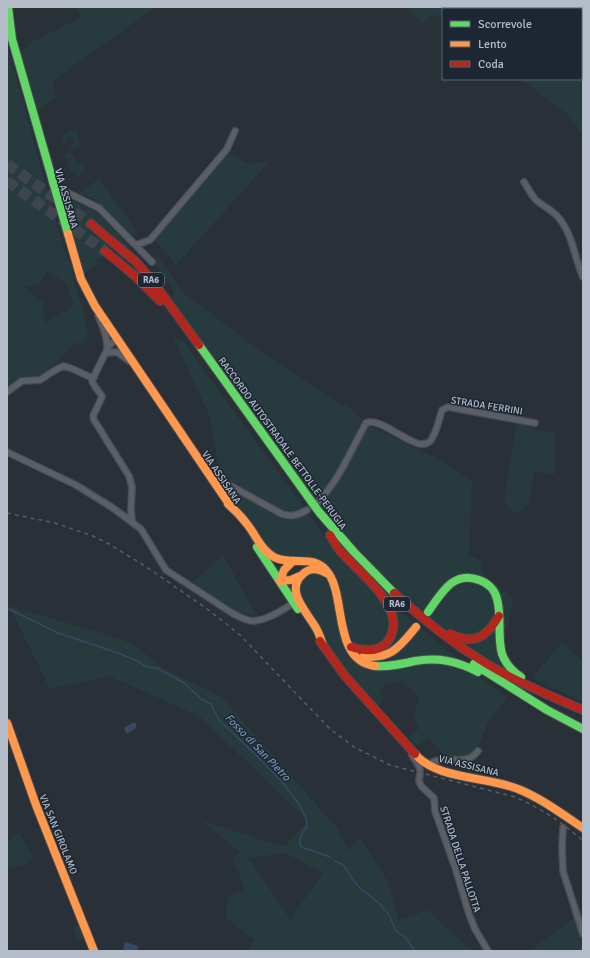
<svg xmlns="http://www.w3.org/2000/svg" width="590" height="958" font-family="Signika,sans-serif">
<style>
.green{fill:#273a3e;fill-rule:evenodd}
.water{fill:#384963}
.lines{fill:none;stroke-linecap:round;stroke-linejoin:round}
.stream{stroke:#384963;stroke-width:1.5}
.highway-tunnel{stroke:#3f454e;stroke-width:11;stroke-dasharray:11 5.5;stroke-linecap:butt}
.street-casing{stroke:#484c53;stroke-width:8}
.fast-casing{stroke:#484c53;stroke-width:10}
.slow-casing{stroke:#484c53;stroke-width:10}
.jam-casing{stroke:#484c53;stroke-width:10}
.street{stroke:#5a5e66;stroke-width:5.5}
.fast{stroke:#63d668;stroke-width:8}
.slow{stroke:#ff974d;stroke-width:8}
.jam{stroke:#b3261e;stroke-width:8}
.rail{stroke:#595d64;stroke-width:1.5;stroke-dasharray:4 4;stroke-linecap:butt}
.labels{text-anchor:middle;stroke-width:3;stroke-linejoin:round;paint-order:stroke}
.shield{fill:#1d2633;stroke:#878f9c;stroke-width:1}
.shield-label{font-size:9px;font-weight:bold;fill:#b4bcc9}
.street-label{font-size:10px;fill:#b4bcc9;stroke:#1d2633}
.water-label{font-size:11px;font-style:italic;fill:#7c92b1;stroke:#1d2633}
</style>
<rect width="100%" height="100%" fill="#2a3038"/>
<!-- green -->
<path class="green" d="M76 7H156L52 81 56 97 35 113 19 55 30 43 81 17Z
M406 7H459L463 9H443V21L434 14 422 23Z
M7 44 63 246 75 277 74 284 83 308 88 334 87 339 80 344 76 342 40 380 22 381 7 392ZM47 272 65 282 74 306 45 323 43 303 25 287 39 284Z
M581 59H583V136L566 113 521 79H581Z
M76 129 80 145 69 151 74 140 71 137H67L62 147 64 134Z
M71 152 77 164 83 162 86 168 79 176 70 170 65 154Z
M227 152C247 163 248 167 271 160L176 265 154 240Z
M99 179 138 232 132 238 97 201 79 193Z
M60 195 94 211 119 234 135 255 107 247 106 257 96 260 99 264 83 274Z
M155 253 185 294 263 353 340 404 349 407 362 419 338 470 344 471 369 426 432 456 472 481 469 555 481 560 483 575 513 598 508 628 497 631 511 674 470 649 457 636 440 625 415 604 367 561 317 503 173 303V290L156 265Z
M173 337 184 341 195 358 333 547 385 602 390 634 376 649 352 642 336 579 292 559 270 551 219 484 220 475 210 417Z
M517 421 524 424 528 427 555 434 554 475 534 471 529 503 519 513 513 511 504 502Z
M223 555 257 616 235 612 193 582Z
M311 573 326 576 331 584 344 650 350 658 429 665 450 663 473 673 507 697 488 723 479 745 472 756 463 758 445 757 429 739 415 746 409 738 419 728 413 718 419 698 403 681 386 684 379 693 384 697 379 708 342 667 326 643 302 602 299 583Z
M9 606 105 634 133 644 163 668 222 697 337 828 349 851 360 837 388 882 399 920 428 910 465 945 476 951H248L255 940 226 918 228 897 245 889 232 858 240 852 201 820 274 844 285 846 308 821 199 716 109 676 50 689ZM285 853 323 873 290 919 249 858Z
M393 606 414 623 388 651 386 646Z
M419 627 459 660 401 662 380 660Z
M562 642 583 662V702L532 678Z
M19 833 33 856 26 864 7 869V841Z
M577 915 583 934V951H530Z
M82 923 86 938 78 940 72 927Z"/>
<!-- water -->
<path class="water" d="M134 722 136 724V728L128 733H126L124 728Z
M125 942 138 946 137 951H130L123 949Z"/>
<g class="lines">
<!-- stream -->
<path class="stream" d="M7 608 58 633 118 653 137 661 147 667 157 668 184 683 201 699 211 704 219 720 258 757 283 783 299 804 306 818 307 827C301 834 298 838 301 847L330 857
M335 861 343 865 347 870 352 879 361 889 380 904 389 915 396 931 406 938 415 951"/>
<!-- highway-tunnel -->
<path class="highway-tunnel" d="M7 164 91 224
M7 181 105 251"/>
<!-- street casing -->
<g class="street-casing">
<path id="street" d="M524 182C528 188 531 195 536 200 543 206 552 210 558 217 573 234 574 257 583 277
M52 183 62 190 99 208 152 262
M136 245 150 240 227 149 235 131
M98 315C102 326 108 336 107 348
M119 340 113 342 109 346 92 380C93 387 100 391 102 397L93 416 94 420 129 476 132 487 131 510 132 521
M106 353 117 352 129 361
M7 392 22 381 40 380 57 369 64 366 73 369 90 377H94
M7 452 76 485 113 508 141 529 166 570 232 613C238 616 246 621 253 621 268 620 282 610 294 603
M211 475 282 514C292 517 298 515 307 510
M317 503C339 481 351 450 366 423 382 415 419 457 431 440 437 432 439 419 442 410L448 407 535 423
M413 754 412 755C415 761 419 764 420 770
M428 765C445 752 465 769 478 751
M420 774 419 781 421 786 434 798 435 811 456 870 469 914 475 929 488 951
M563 828 562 846 563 871 583 934"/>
</g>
<!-- fast casing -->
<g class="fast-casing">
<path id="fast" d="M8 7 12 39 68 234
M199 345 319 512 354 552 394 593
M257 547 298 609
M428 612C441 594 453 570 479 580 488 583 495 590 497 599 502 617 497 636 502 654 506 665 512 671 521 677
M474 664 547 710 583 729
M375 666C389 667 402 664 415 661 438 657 457 661 478 672"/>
</g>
<!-- slow casing -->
<g class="slow-casing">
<path id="slow" d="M68 234 81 279 95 306 231 507
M228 504C235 510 241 516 247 524 256 535 262 552 276 558 295 566 315 553 329 574 346 600 333 660 375 666
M293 561 284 570 280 581 291 580 300 576
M323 645C321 639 319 633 316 628 307 612 284 590 303 574 310 567 318 569 326 573
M364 656C391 660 400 646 416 627
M7 723 36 805 94 951
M415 754C437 780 487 776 518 789 541 798 562 814 583 828"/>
</g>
<!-- jam casing -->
<g class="jam-casing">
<path id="jam" d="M91 224 135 261 151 279 199 345
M105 251 135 276 160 301
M330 535C334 541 337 548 342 553 360 573 410 610 388 641 379 653 363 651 351 647
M394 593C426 622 461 650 499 671 526 686 555 698 583 710
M450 634C474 645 486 638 499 616
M320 641 345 676 415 754"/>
</g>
<!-- street -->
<use href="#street" class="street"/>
<!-- fast -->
<use href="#fast" class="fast"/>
<!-- slow -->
<use href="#slow" class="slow"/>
<!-- jam -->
<use href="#jam" class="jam"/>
<!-- rail -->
<path class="rail" d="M7 513 55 523 93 536 109 544 145 566 210 611 240 635 330 729 354 747 390 765 515 797C540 808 562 822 583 841"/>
</g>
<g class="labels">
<!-- shield labels -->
<g class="shield">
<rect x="138" y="273" width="26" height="14" rx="3"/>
<rect x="384" y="597" width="26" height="14" rx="3"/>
</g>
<g class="shield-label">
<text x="151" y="283">RA6</text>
<text x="397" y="607">RA6</text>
</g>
<!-- street labels -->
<g class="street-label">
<text transform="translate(67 198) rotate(74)" y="4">VIA ASSISANA</text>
<text transform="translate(487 405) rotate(9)" y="4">STRADA FERRINI</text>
<text transform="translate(283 443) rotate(54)" y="4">RACCORDO AUTOSTRADALE BETTOLLE-PERUGIA</text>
<text transform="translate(222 477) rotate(56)" y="4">VIA ASSISANA</text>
<text transform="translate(469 765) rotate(14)" y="4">VIA ASSISANA</text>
<text transform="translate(59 834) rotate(68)" y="4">VIA SAN GIROLAMO</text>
<text transform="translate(461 859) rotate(72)" y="4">STRADA DELLA PALLOTTA</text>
</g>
<!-- water labels -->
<g class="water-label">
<text transform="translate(258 747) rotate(46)" y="4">Fosso di San Pietro</text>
</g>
</g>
<!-- border -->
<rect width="590" height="958" fill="none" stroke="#b4bcc9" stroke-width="16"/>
<!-- legend -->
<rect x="442" y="8" width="140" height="72" fill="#1d2633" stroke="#59626f"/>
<rect x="450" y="21" width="20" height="6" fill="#63d668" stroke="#59626f"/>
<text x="478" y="28" font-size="12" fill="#b4bcc9">Scorrevole</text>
<rect x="450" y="41" width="20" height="6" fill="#ff974d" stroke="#59626f"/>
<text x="478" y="48" font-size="12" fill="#b4bcc9">Lento</text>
<rect x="450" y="61" width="20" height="6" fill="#b3261e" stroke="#59626f"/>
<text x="478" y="68" font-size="12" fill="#b4bcc9">Coda</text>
</svg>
